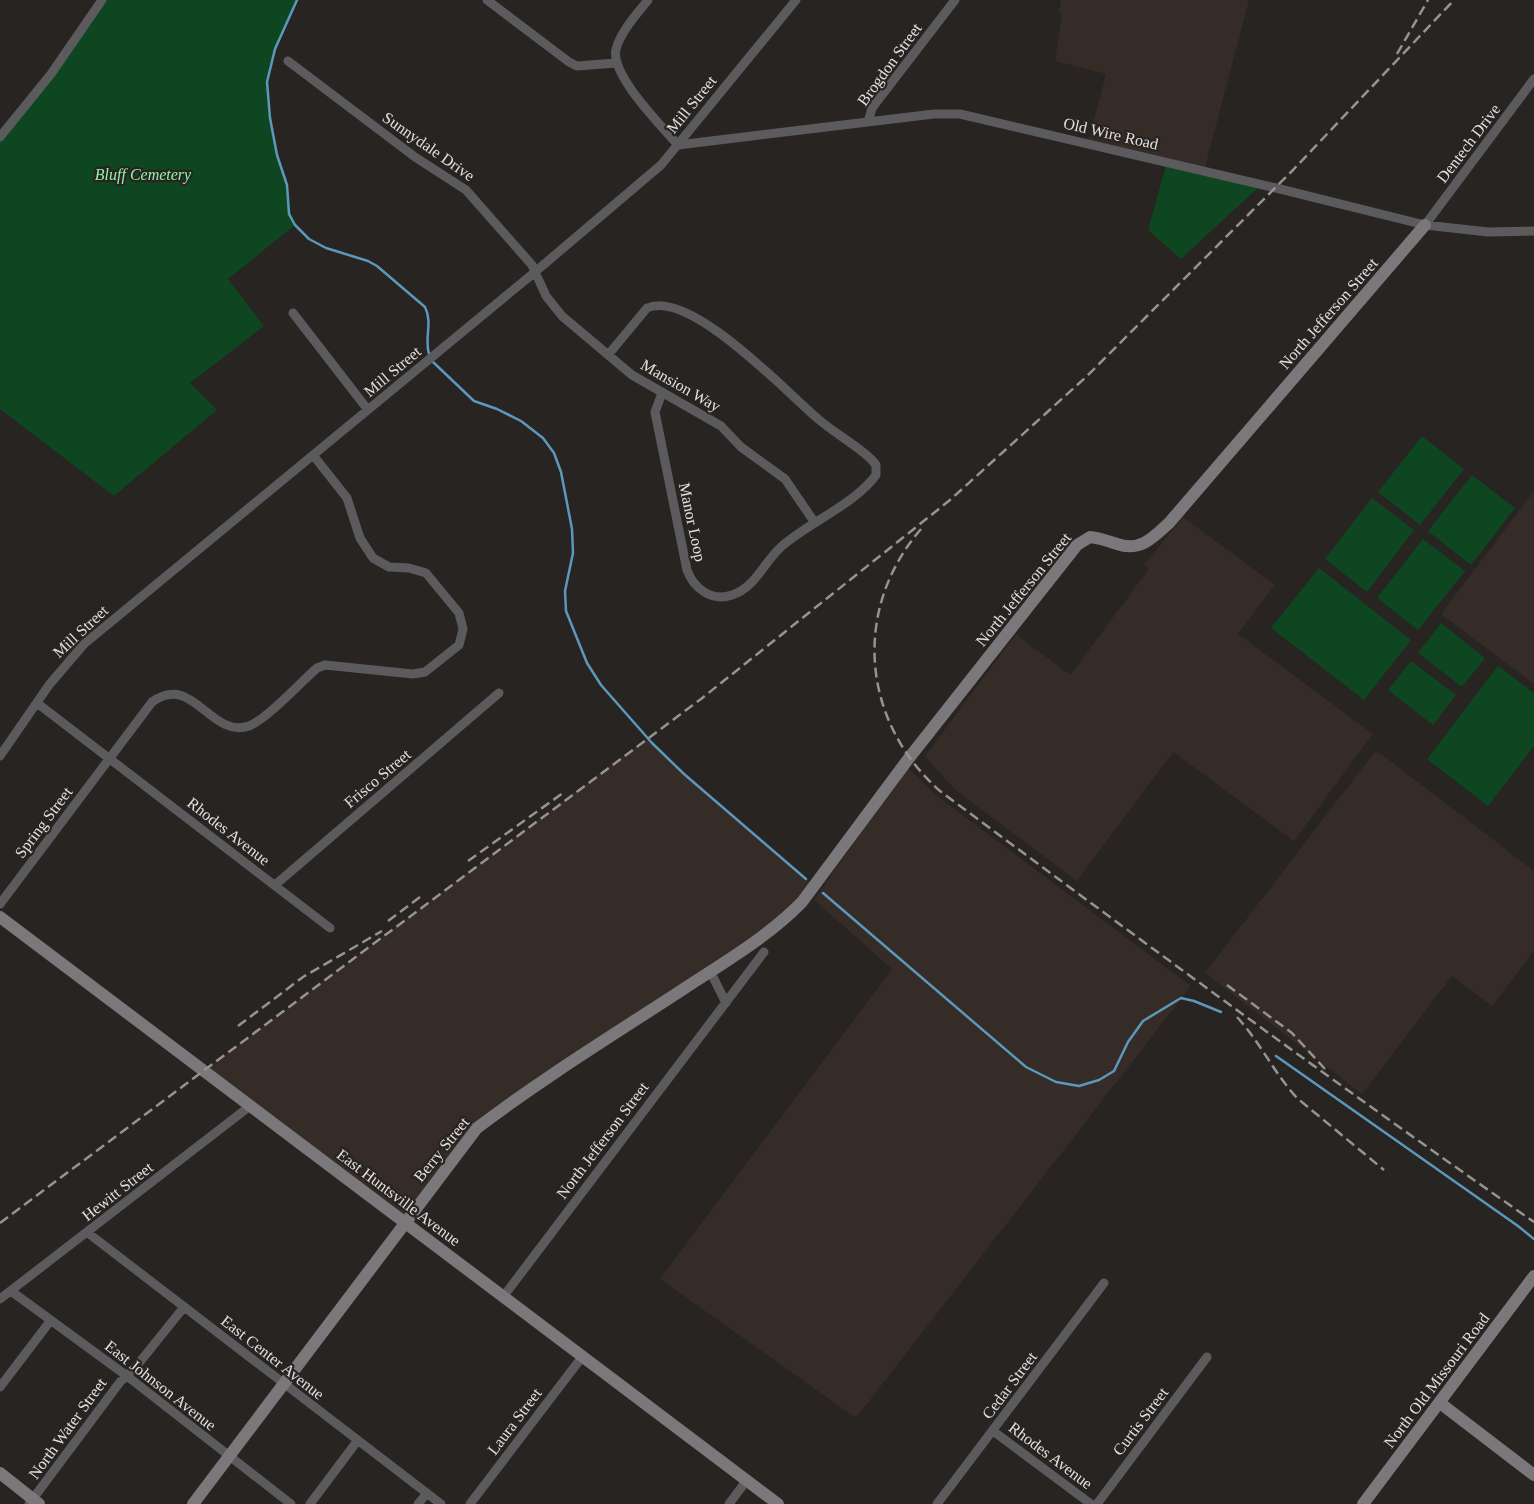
<svg xmlns="http://www.w3.org/2000/svg" width="1534" height="1504" font-family="Georgia,serif">
<style>
.built{fill:#352b27}
.green{fill:#0d4621}
.lines{fill:none;stroke-linecap:round;stroke-linejoin:round}
.stream{stroke:#5c98bc;stroke-width:2.5}
.street{stroke:#5b5a5c;stroke-width:9}
.secondary{stroke:#7a787a;stroke-width:12}
.rail{stroke:#969391;stroke-width:2.5;stroke-dasharray:10 5;stroke-linecap:butt}
.labels{text-anchor:middle;stroke-width:4.5;stroke-linejoin:round;paint-order:stroke}
.street-label{font-size:16px;fill:#e2dfde;stroke:#282422}
.park-label{font-size:16px;font-style:italic;fill:#90f4a7;stroke:#282422}
</style>
<rect width="100%" height="100%" fill="#282422"/>
<!-- built -->
<path class="built" d="M1061 0H1249L1204 171 1088 143 1106 74 1055 61 1062 15 1059 12Z
M1534 491V684L1441 614Z
M1183 517 1275 585 1238 634 1373 734 1294 841 1173 752 1077 881 955 790 925 756 1016 634 1070 675 1149 569 1144 565Z
M647 738 684 774 815 886 802 902 477 1128 404 1221 204 1071Z
M1376 750 1534 871V951L1492 1006 1452 976 1362 1094 1205 973Z
M907 767 937 796 1191 986 856 1418 660 1279 892 969 814 900Z"/>
<!-- green -->
<path class="green" d="M102 0H297C291 17 281 32 275 49 257 92 274 139 286 181 291 196 288 211 295 225L228 279 264 326 190 383 217 410 114 496 0 409V137Z
M1167 162 1262 184 1181 259 1148 230Z
M1422 436 1464 469 1420 525 1378 492Z
M1472 475 1515 508 1471 565 1428 531Z
M1372 498 1414 530 1367 592 1325 559Z
M1423 539 1465 571 1418 630 1377 598Z
M1319 568 1411 640 1364 700 1271 628Z
M1441 623 1485 658 1462 687 1418 653Z
M1411 661 1456 695 1433 725 1388 690Z
M1498 666 1534 693V746L1488 806 1427 759Z"/>
<g class="lines">
<!-- stream -->
<path class="stream" d="M297 0 275 49 267 82 270 118 277 155 287 185 289 214 295 225 309 239 326 248 368 261 377 266 425 307C433 323 424 338 429 354
M433 362 474 401 497 409 521 421 543 438 554 453 561 472 572 529 573 553 565 591 566 611 587 663 601 685 652 743 684 774 806 879
M823 893 1026 1067 1056 1082 1079 1086 1099 1080 1114 1071 1128 1042 1143 1021 1181 998 1194 1001 1221 1012
M1276 1056 1518 1226 1534 1239"/>
<!-- street -->
<path class="street" d="M487 0 569 62 577 66 616 63
M648 0C637 14 621 31 616 49 610 75 661 125 678 145
M288 61 415 157 466 190 532 265 546 296 562 316 632 375 721 426 741 447 785 479 815 523
M868 122 872 108 955 0
M0 137 51 74 102 0
M678 145 934 114H960L1276 188 1425 225 1488 232 1534 231
M1425 225 1534 79
M293 313 368 410
M608 355 647 308C690 289 785 391 817 418 834 433 855 444 871 459L876 465V475C854 505 809 522 781 547 764 562 755 588 732 595 712 602 694 589 687 570L655 412 662 393
M37 703 330 928
M0 756 49 685 84 644 535 272 661 165 796 0
M275 885 499 693
M0 904 152 702C193 672 210 739 249 726 267 719 301 682 317 668L325 665 413 674 425 672 459 645 463 629 459 613 426 573 409 568 389 567 373 558 360 538 347 498 313 455
M710 971 726 1003
M88 1233 441 1504
M11 1291 127 1376 291 1504
M503 1297 764 952
M0 1299 250 1106
M0 1387 51 1320
M993 1431 1091 1504
M29 1504 120 1382 135 1368 184 1307
M310 1504 358 1440
M418 1504 427 1493
M470 1504 582 1357
M729 1504 747 1480
M937 1504 1104 1283
M1097 1504 1207 1357"/>
<!-- secondary -->
<path class="secondary" d="M0 917 778 1504
M1440 1403 1534 1475
M0 1473 39 1504
M193 1504 477 1128C543 1078 613 1035 682 990 723 963 768 937 802 902L909 758 1077 545 1090 537C1100 538 1108 541 1117 544 1140 552 1153 538 1169 523L1425 225
M1363 1504 1534 1276"/>
<!-- rail -->
<path class="rail" d="M1397 54 1428 0
M921 529C852 609 861 721 940 791 1136 937 1333 1082 1534 1222
M468 861 563 793
M388 921 424 894
M1227 985 1292 1033 1325 1069
M1237 1017C1260 1042 1274 1073 1297 1098L1384 1170
M238 1026 303 977 382 931
M0 1223 701 699 950 500 1086 377 1293 170 1454 0"/>
</g>
<g class="labels">
<!-- street labels -->
<g class="street-label">
<text transform="translate(889 64) rotate(-54)" y="6">Brogdon Street</text>
<text transform="translate(691 104) rotate(-51)" y="6">Mill Street</text>
<text transform="translate(1111 133) rotate(13)" y="6">Old Wire Road</text>
<text transform="translate(1468 143) rotate(-53)" y="6">Dentech Drive</text>
<text transform="translate(429 146) rotate(35)" y="6">Sunnydale Drive</text>
<text transform="translate(1328 313) rotate(-49)" y="6">North Jefferson Street</text>
<text transform="translate(392 371) rotate(-40)" y="6">Mill Street</text>
<text transform="translate(681 385) rotate(30)" y="6">Mansion Way</text>
<text transform="translate(693 522) rotate(78)" y="6">Manor Loop</text>
<text transform="translate(1023 589) rotate(-51)" y="6">North Jefferson Street</text>
<text transform="translate(80 631) rotate(-43)" y="6">Mill Street</text>
<text transform="translate(377 778) rotate(-40)" y="6">Frisco Street</text>
<text transform="translate(43 822) rotate(-53)" y="6">Spring Street</text>
<text transform="translate(229 831) rotate(38)" y="6">Rhodes Avenue</text>
<text transform="translate(602 1140) rotate(-53)" y="6">North Jefferson Street</text>
<text transform="translate(441 1149) rotate(-51)" y="6">Berry Street</text>
<text transform="translate(117 1191) rotate(-38)" y="6">Hewitt Street</text>
<text transform="translate(399 1197) rotate(37)" y="6">East Huntsville Avenue</text>
<text transform="translate(273 1357) rotate(38)" y="6">East Center Avenue</text>
<text transform="translate(1436 1380) rotate(-53)" y="6">North Old Missouri Road</text>
<text transform="translate(161 1385) rotate(38)" y="6">East Johnson Avenue</text>
<text transform="translate(1009 1385) rotate(-53)" y="6">Cedar Street</text>
<text transform="translate(514 1421) rotate(-53)" y="6">Laura Street</text>
<text transform="translate(1140 1421) rotate(-53)" y="6">Curtis Street</text>
<text transform="translate(67 1428) rotate(-54)" y="6">North Water Street</text>
<text transform="translate(1051 1455) rotate(37)" y="6">Rhodes Avenue</text>
</g>
<!-- park labels -->
<g class="park-label">
<text x="143" y="180">Bluff Cemetery</text>
</g>
</g>
</svg>
